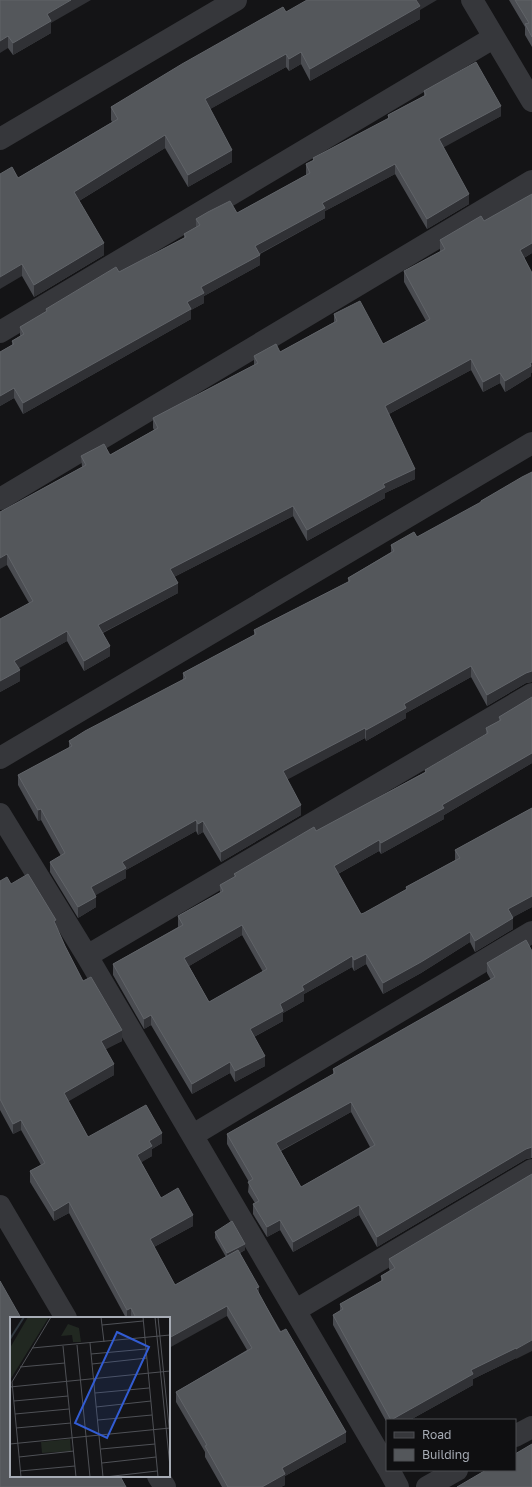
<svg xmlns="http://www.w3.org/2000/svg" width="532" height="1487" font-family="'Golos Text',sans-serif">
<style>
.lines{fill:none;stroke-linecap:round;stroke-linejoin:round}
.minor{stroke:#36373b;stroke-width:22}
.wall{fill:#4a4c51;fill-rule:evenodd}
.shaded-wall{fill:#303135}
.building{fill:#54575b;stroke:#616469;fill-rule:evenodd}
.inset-river{fill:none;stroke:#2f383e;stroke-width:2}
.inset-road{fill:none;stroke:#4f5156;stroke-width:1}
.view{fill:#325cd3;fill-opacity:0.15;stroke:#325cd3;stroke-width:2}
.inset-edge{fill:none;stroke:#a7acb5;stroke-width:2}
</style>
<rect width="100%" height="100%" fill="#141416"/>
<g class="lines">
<!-- minor -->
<path class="minor" d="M472 0 532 101
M0 139 236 0
M0 332 493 38
M0 499 532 181
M0 758 532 443
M0 814 87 956 387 1467
M87 956 532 694
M193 1135 532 932
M0 1206 66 1318
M296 1310 532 1170
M515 1436 532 1427
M389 1470 398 1487
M158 1476 165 1487
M427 1487 457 1470"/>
</g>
<!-- wall -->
<path class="wall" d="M0 0 51 23V33L13 55 8 48Z
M509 0H532V47L525 35V27Z
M420 10V19L310 81 301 64 289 71 286 67 210 109 232 162 188 187 165 148 79 201 104 255 34 297 22 276 18 178 112 122 111 120V107L286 12Z
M424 91 501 116 443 147 469 204 427 229 395 174 325 211V218L260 254V265L204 296V303L191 310V319L23 414 14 398 0 406V352L12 345V341L20 336V327L46 312V309L119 272 184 238V234L196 227V219L237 213 306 175V164L313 161V158L388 119V115L424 96Z
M532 194V253L524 258 532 273V372L531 373V376L505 392 500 383 483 392 471 370 389 414 415 479 385 493V498L307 541 293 516 174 577 178 593 103 633 110 656 84 671 67 641 18 668 20 681 0 692 29 603 7 565 0 512 82 467 81 456 110 455 154 430 153 428V418L254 365V356L280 352 334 322V314L383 344 426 321 404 282V271L440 252V240L484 221Z
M532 472V682L526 683 487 706 471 677 406 713V718L366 741 365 738 287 779 301 815 221 862 203 832 198 835 196 831 126 870V878L95 895 96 907 78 918 50 872V862L61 856 41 820 38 821 18 785V775L69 748V741L183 680V673L254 635V630L348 582V578L391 552V545L417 537 481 503V501Z
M532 697V763L444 815V819L381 854 379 851 338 874 361 914 364 913 406 890V887L455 860V850L532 808V907L513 917V929L475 952 470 942 421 973 383 994 366 964 354 971 352 967 304 994V1001L283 1013V1021L254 1037 265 1066 235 1082 230 1073 192 1094 151 1025 144 1029 113 975V964L178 927V916L220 893V885L234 877V874L316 831 425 772V770L486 735V728L499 721V717ZM242 935 263 972 209 1002 189 966Z
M0 881 11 884 56 926 65 946 83 981 122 1041 105 1049 114 1075 68 1101 88 1137 162 1143 152 1149V1156L141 1162 161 1198 193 1226 154 1247 175 1285 226 1257 215 1238V1232L245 1250 240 1253 259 1294 346 1442 285 1476V1485L281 1487H222L205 1457V1452L176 1402V1392L247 1350 227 1316 169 1318H126L69 1213 54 1221 30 1182V1171L41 1165 21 1130 13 1134 0 1110Z
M532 951V1158L526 1159 377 1247 359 1215 293 1252 280 1230 267 1237 253 1214V1204L255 1203 248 1192 249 1182 227 1144V1134L333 1075V1069L491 980 487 973V963ZM351 1112 370 1147 301 1187 281 1151Z
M532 1174 516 1359V1358L473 1379V1385L410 1420H387V1423L333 1325V1315L340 1311V1304L381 1281V1276L390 1270 389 1269V1259Z"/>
<!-- shaded-wall -->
<path class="shaded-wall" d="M71 0H91L51 23V33L13 55V43L47 14Z
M416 0H437L420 10V19L310 81V69Z
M8 36V48L0 53V41Z
M301 52V64L289 71V59Z
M286 54V67L205 112V99Z
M501 106V116L439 150V139Z
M165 135V148L74 204V192Z
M232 150V162L188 187V175Z
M395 164V174L325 211V218L255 256V246L322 203Z
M469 194V204L427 229V219Z
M104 243V255L34 297V285Z
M532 243V253L520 260V250Z
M260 255V265L204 296V303L191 310V319L23 414V403L187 302 201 287Z
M22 264V276L0 289V277Z
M471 359V370L385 416V406Z
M532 362V372L531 373V376L505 392V381Z
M500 373V383L483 392V382Z
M14 388V398L0 406V396Z
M415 469V479L385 493V498L307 541V530L383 484Z
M293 506V516L170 579V569Z
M7 554V565L0 569V558Z
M178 583V593L98 635V625Z
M67 631V641L14 671V661Z
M110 646V656L84 671V661Z
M471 666V677L406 713V718L366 741V730L404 704Z
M20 670V681L0 692V681Z
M532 671V682L526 683 487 706V695L526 673Z
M365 728V738L283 782V771Z
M532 753V763L444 815V819L381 854V843L442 805Z
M301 805V815L221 862V852Z
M41 809V820L38 821V810Z
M196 820V831L126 870V878L91 898V887L122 862Z
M203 821V832L198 835V824Z
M379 840V851L334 876V866Z
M532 896V907L508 920V909Z
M96 897V907L78 918V907Z
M513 918V929L475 952V941Z
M56 920V930L54 921Z
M242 925V935L184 969V958Z
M470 932V942L421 973 383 994V983Z
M366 954V964L354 971V960Z
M352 956V967L304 994V1001L283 1013V1021L250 1039V1029L302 986Z
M151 1015V1025L144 1029V1019Z
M122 1030V1041L101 1052V1041Z
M265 1056V1066L235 1082V1071Z
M230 1062V1073L192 1094V1084Z
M114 1064V1075L64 1104V1093Z
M351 1102V1112L276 1153V1143Z
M21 1120V1130L13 1134V1124Z
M162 1133V1143L152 1149V1156L137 1165V1155L149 1141Z
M531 1147V1158L526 1159 377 1247V1237L526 1149Z
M69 1202V1213L54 1221V1211Z
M359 1205V1215L293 1252V1242Z
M193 1215V1226L150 1249V1239Z
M280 1220V1230L267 1237V1227Z
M245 1244V1250L227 1259V1253Z
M259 1287V1297L256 1288Z
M227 1306V1316L169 1348V1338Z
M131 1308V1318H127V1310Z
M532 1340V1351L516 1359V1349Z
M516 1348V1358L473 1379V1385L410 1420H392L471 1370Z
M346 1432V1442L285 1476V1485L281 1487H262L282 1468Z"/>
<!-- building -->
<path class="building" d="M0 0H71L47 14 51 21 13 43 8 36 0 41Z
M307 0H416L420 6 310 69 301 52 289 59 286 54 205 99 232 150 188 175 165 135 74 192 104 243 34 285 22 264 0 277V174L12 167 18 178 118 119 111 107 182 64 283 7 286 12Z
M515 0H532V37L525 24 529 23Z
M476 62 501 106 439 139 469 194 427 219 395 164 322 203 325 208 255 246 260 255 201 287 204 293 187 302 191 309 23 403 14 388 0 396V352L14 344 12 341 24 334 20 327 47 311 46 309 116 267 119 272 186 237 184 234 200 225 196 219 208 212 230 201 237 213 310 173 306 164 314 160 313 158 389 118 388 115 426 95 424 91Z
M532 194V243L520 250 532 273V362L530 363 531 366 505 381 500 373 483 382 471 359 385 406 415 469 383 484 385 487 307 530 293 506 170 569 178 583 98 625 110 646 84 661 67 631 14 661 20 670 0 681V619L33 601 7 554 0 558V512L86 465 81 456 104 444 110 455 158 428 153 418 258 363 254 356 276 344 280 352 337 321 334 314 360 301 383 344 430 319 404 271 445 249 440 240 481 216 484 221Z
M532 472V671L526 673 487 695 471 666 404 704 406 708 366 730 365 728 283 771 301 805 221 852 203 821 198 824 196 820 122 862 126 868 91 887 96 897 78 907 50 862 65 853 41 809 38 810 18 775 72 746 69 741 85 731 186 678 183 673 256 634 254 630 350 581 348 578 394 551 391 545 414 532 417 537 481 502V501L522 477Z
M532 697V753L442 805 444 808 381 843 379 840 334 866 361 914 364 913 407 889 406 887 460 858 455 850 532 808V896L508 909 513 918 475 941 470 932 421 962 383 983 366 954 354 960 352 956 302 986 304 990 280 1004 283 1011 250 1029 265 1056 235 1071 230 1062 192 1084 151 1015 144 1019 113 964 183 925 178 916 223 891 220 885 236 876 234 874 314 827 316 831 426 772 425 770 488 733 486 728 501 720 499 717ZM242 925 267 969 209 1002 184 958Z
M28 874 56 920 54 921 65 946 83 981 91 977 122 1030 101 1041 114 1064 64 1093 88 1137 146 1105 162 1133 149 1141 152 1146 137 1155 161 1198 178 1188 193 1215 150 1239 175 1285 238 1250 259 1287 256 1288 280 1332 286 1329 346 1432 282 1468 285 1474 262 1487H228L205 1446 207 1445 176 1392 252 1348 227 1306 169 1338V1318H136L131 1308 127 1310 69 1202 54 1211 30 1171 45 1163 21 1120 13 1124 0 1099V881L7 877 11 884Z
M526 940 532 951V1147L526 1149 377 1237 359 1205 293 1242 280 1220 267 1227 253 1204 259 1201 248 1182 253 1179 227 1134 335 1073 333 1069 495 977 487 963ZM351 1102 375 1145 301 1187 276 1143Z
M532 1174V1340L516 1349V1348L471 1370 473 1374 391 1420 333 1315 343 1309 340 1304 383 1280 381 1276 395 1268 389 1259Z
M232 1221 245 1244 227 1253 215 1232Z
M0 1281 21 1318H11V1476H120L126 1487H0Z
M532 1444V1487H457L486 1470H515V1454Z"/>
<!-- overview -->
<g transform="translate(10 1317)">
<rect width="160" height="160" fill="#141416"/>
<path d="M18 0H39L0 63V31ZM58 7 69 11 71 25H63L62 18 51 19ZM60 122 61 134 32 136 31 125Z" fill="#212821"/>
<path class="inset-river" d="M0 22 14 0"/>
<path class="inset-road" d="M91 0 94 25M133 0 148 160M145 0 160 150M148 0 160 119M92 8 133 4M80 26 93 160M67 28 80 160M53 29 66 160M22 31 160 18M81 37 136 32M82 47 137 41M10 50 55 46M0 70 160 54M85 76 139 71M4 84 58 79M86 90 141 84M5 97 59 92M88 103 142 98M6 111 61 106M0 127 160 111M91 132 145 127M9 140 64 134M92 146 146 140M10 154 65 149M11 160 2 65 41 0M95 160 147 154"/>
<path class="view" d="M107 15 139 30 97 121 65 106Z"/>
<rect width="160" height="160" class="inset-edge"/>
</g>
<!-- legend -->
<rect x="386" y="1419" width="130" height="52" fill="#0f0f11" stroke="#4c4e53"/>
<rect x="394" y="1432" width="20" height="6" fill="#36373b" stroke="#4c4e53"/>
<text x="422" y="1439" font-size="12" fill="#a7acb5">Road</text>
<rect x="394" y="1449" width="20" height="12" fill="#54575b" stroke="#4c4e53"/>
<text x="422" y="1459" font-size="12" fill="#a7acb5">Building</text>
</svg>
